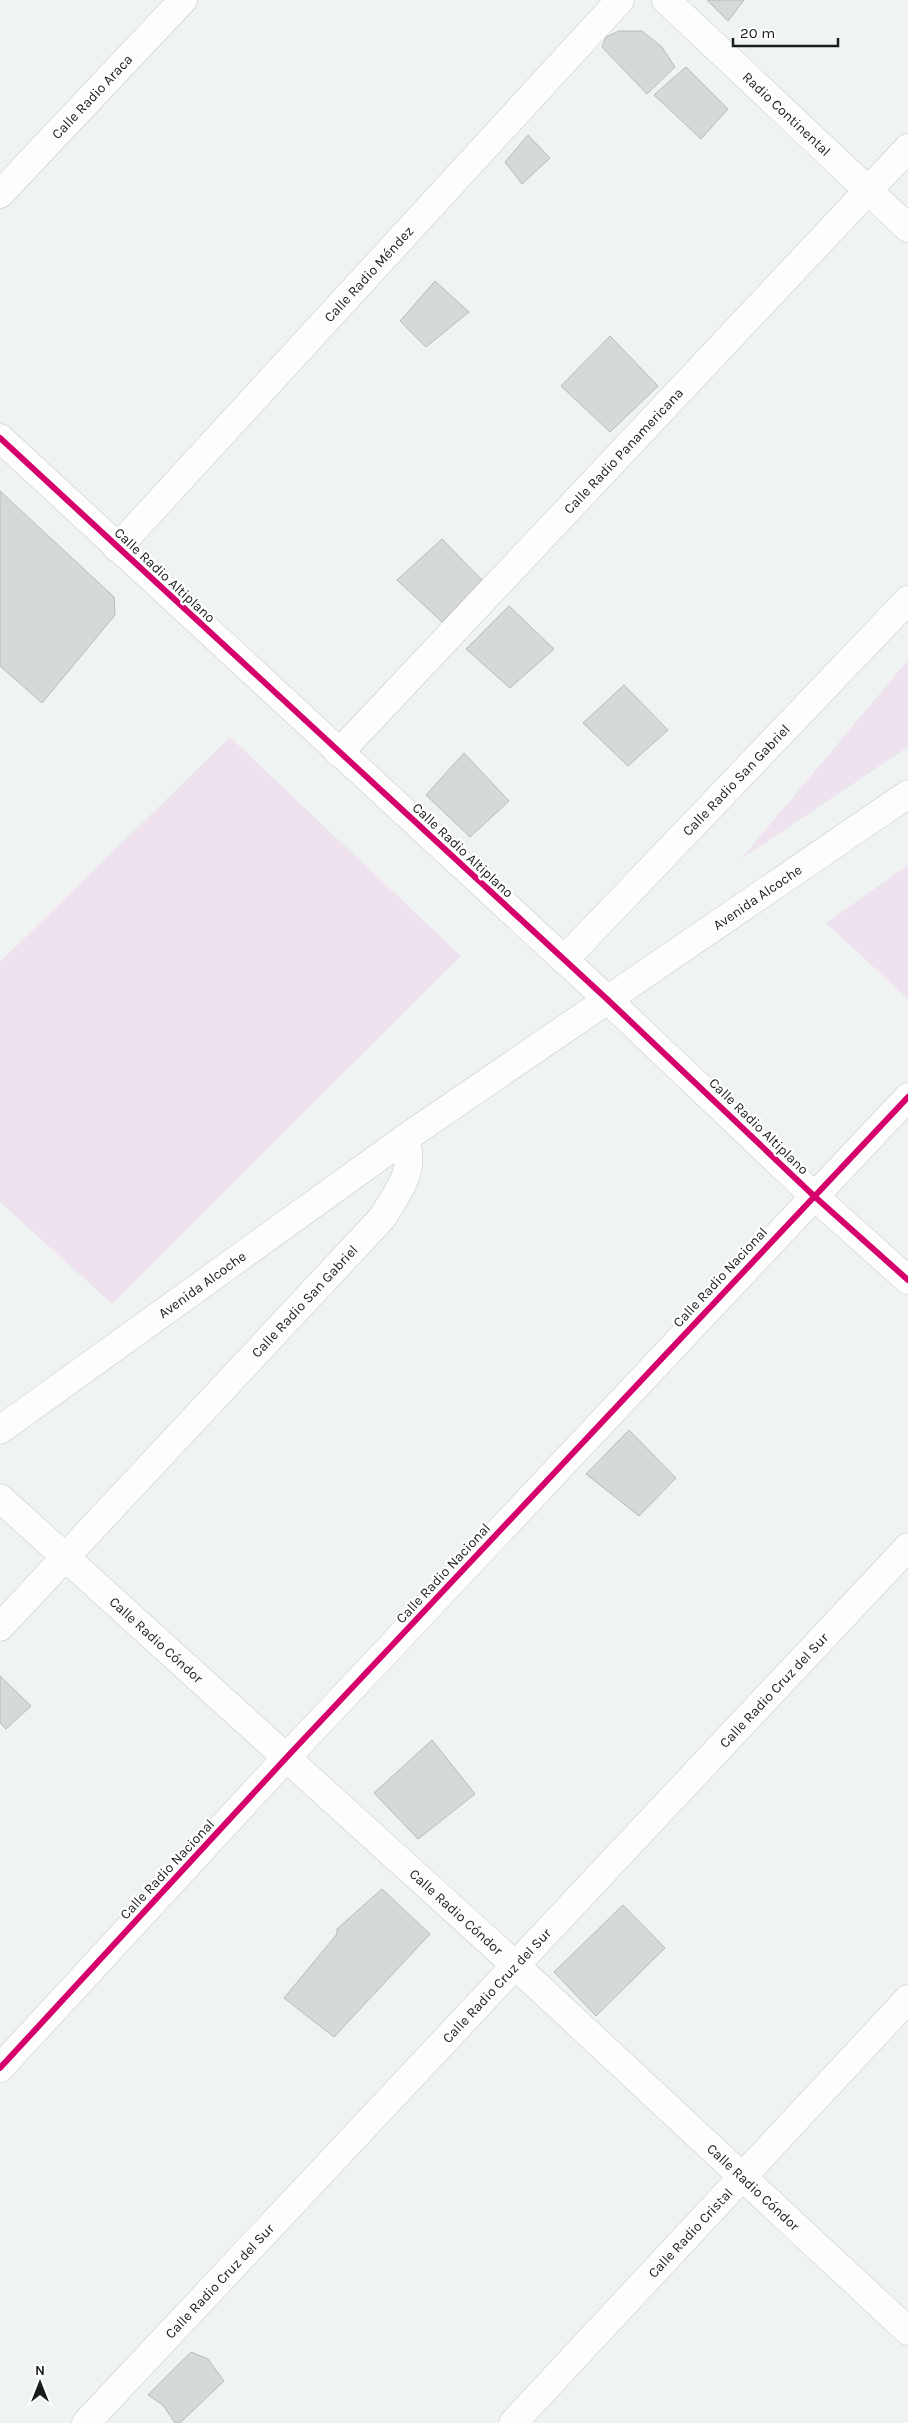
<svg xmlns="http://www.w3.org/2000/svg" width="908" height="2423" font-family="Karla,sans-serif">
<style>
.green{fill:#efe2ef}
.building{fill:#d5d9d8;stroke:#b7bbba}
.lines{fill:none;stroke-linecap:round;stroke-linejoin:round}
.minor-casing{stroke:#c5c9c8;stroke-width:29}
.minor{stroke:#fdfdfd;stroke-width:28}
.cycleway-casing{stroke:#fff;stroke-width:9}
.cycleway{stroke:#d6006c;stroke-width:6}
.labels{text-anchor:middle;stroke-width:4.5;stroke-linejoin:round;paint-order:stroke}
.street-label{font-size:14px;fill:#191d1c;stroke:#fff}
</style>
<rect width="100%" height="100%" fill="#eff4f3"/>
<!-- green -->
<path class="green" d="M908 660V747L741 859Z
M230 737 461 956 112 1304 0 1202V962Z
M908 865V999L826 923Z"/>
<!-- building -->
<path class="building" d="M707 0H744L728 21Z
M619 31H642L662 47 675 67 647 94 602 47 606 37Z
M686 67 728 109 701 139 654 95Z
M528 135 550 158 522 184 505 162Z
M435 281 469 312 426 347 400 321Z
M610 336 658 386 610 432 561 386Z
M0 491 114 597 115 615 42 703 0 666Z
M442 539 482 580 442 622 397 580Z
M509 606 554 649 510 688 466 649Z
M624 685 668 730 628 766 583 723Z
M464 753 509 801 470 837 426 795Z
M629 1430 676 1478 639 1516 586 1474Z
M0 1676 31 1706 6 1729 0 1723Z
M432 1740 475 1794 418 1839 374 1793Z
M382 1889 430 1934 334 2037 284 1998 337 1934V1929Z
M623 1905 665 1948 596 2016 554 1972Z
M191 2352 208 2359 224 2381 180 2423H175L163 2405 148 2395Z"/>
<g class="lines">
<!-- minor casing -->
<g class="minor-casing">
<g id="minor">
<path id="s1" d="M666 0 908 228"/>
<path id="s2" d="M0 194 183 0"/>
<path d="M0 438 608 1000 814 1196 908 1280"/>
<path id="s3" d="M117 548 620 0"/>
<path id="s4" d="M339 753 908 148"/>
<path id="s5" d="M564 960 908 600"/>
<path id="s6" d="M0 1430 404 1139 908 794"/>
<path id="s7" d="M0 1498 515 1965 908 2331"/>
<path id="s8" d="M0 1627 382 1218C397 1193 418 1169 404 1139"/>
<path d="M0 2068 286 1758 908 1097"/>
<path id="s9" d="M86 2423 908 1547"/>
<path id="s10" d="M513 2423 908 1999"/>
</g>
</g>
<!-- minor -->
<use href="#minor" class="minor"/>
<!-- cycleway casing -->
<g class="cycleway-casing">
<path id="cycleway" d="M0 438 608 1000 814 1196 908 1280
M0 2068 286 1758 908 1097"/>
</g>
<!-- cycleway -->
<use href="#cycleway" class="cycleway"/>
</g>
<g class="labels">
<!-- street labels -->
<g class="street-label">
<text dy="5" stroke="none"><textPath href="#s2" startOffset="134">Calle Radio Araca</textPath></text>
<text dy="5" stroke="none"><textPath href="#s1" startOffset="166">Radio Continental</textPath></text>
<text dy="5" stroke="none"><textPath href="#s3" startOffset="372">Calle Radio Méndez</textPath></text>
<text dy="5" stroke="none"><textPath href="#s4" startOffset="415">Calle Radio Panamericana</textPath></text>
<text transform="translate(165 575) rotate(43)" y="5">Calle Radio Altiplano</text>
<text dy="5" stroke="none"><textPath href="#s5" startOffset="249">Calle Radio San Gabriel</textPath></text>
<text transform="translate(463 850) rotate(43)" y="5">Calle Radio Altiplano</text>
<text dy="5" stroke="none"><textPath href="#s6" startOffset="926">Avenida Alcoche</textPath></text>
<text transform="translate(759 1126) rotate(44)" y="5">Calle Radio Altiplano</text>
<text transform="translate(720 1277) rotate(-47)" y="5">Calle Radio Nacional</text>
<text dy="5" stroke="none"><textPath href="#s6" startOffset="249">Avenida Alcoche</textPath></text>
<text dy="5" stroke="none"><textPath href="#s8" startOffset="446">Calle Radio San Gabriel</textPath></text>
<text transform="translate(443 1573) rotate(-47)" y="5">Calle Radio Nacional</text>
<text dy="5" stroke="none"><textPath href="#s7" startOffset="211">Calle Radio Cóndor</textPath></text>
<text dy="5" stroke="none"><textPath href="#s9" startOffset="1005">Calle Radio Cruz del Sur</textPath></text>
<text transform="translate(167 1869) rotate(-47)" y="5">Calle Radio Nacional</text>
<text dy="5" stroke="none"><textPath href="#s7" startOffset="616">Calle Radio Cóndor</textPath></text>
<text dy="5" stroke="none"><textPath href="#s9" startOffset="600">Calle Radio Cruz del Sur</textPath></text>
<text dy="5" stroke="none"><textPath href="#s7" startOffset="1021">Calle Radio Cóndor</textPath></text>
<text dy="5" stroke="none"><textPath href="#s10" startOffset="260">Calle Radio Cristal</textPath></text>
<text dy="5" stroke="none"><textPath href="#s9" startOffset="195">Calle Radio Cruz del Sur</textPath></text>
</g>
</g>
<!-- north arrow -->
<g transform="translate(40 2383)" stroke="#ffffff" stroke-width="4" paint-order="stroke">
<path d="M0-4L9 19L0 12L-9 19Z" fill="#191d1c"/>
<text y="-8" font-size="14" font-weight="bold" text-anchor="middle" fill="#191d1c">N</text>
</g>
<!-- scale -->
<path d="M733 38v8h105v-8" fill="none" stroke="#191d1c" stroke-width="2.5"/>
<text x="740" y="38" font-size="15" fill="#191d1c" stroke="#ffffff" stroke-width="4" paint-order="stroke">20 m</text>
</svg>
